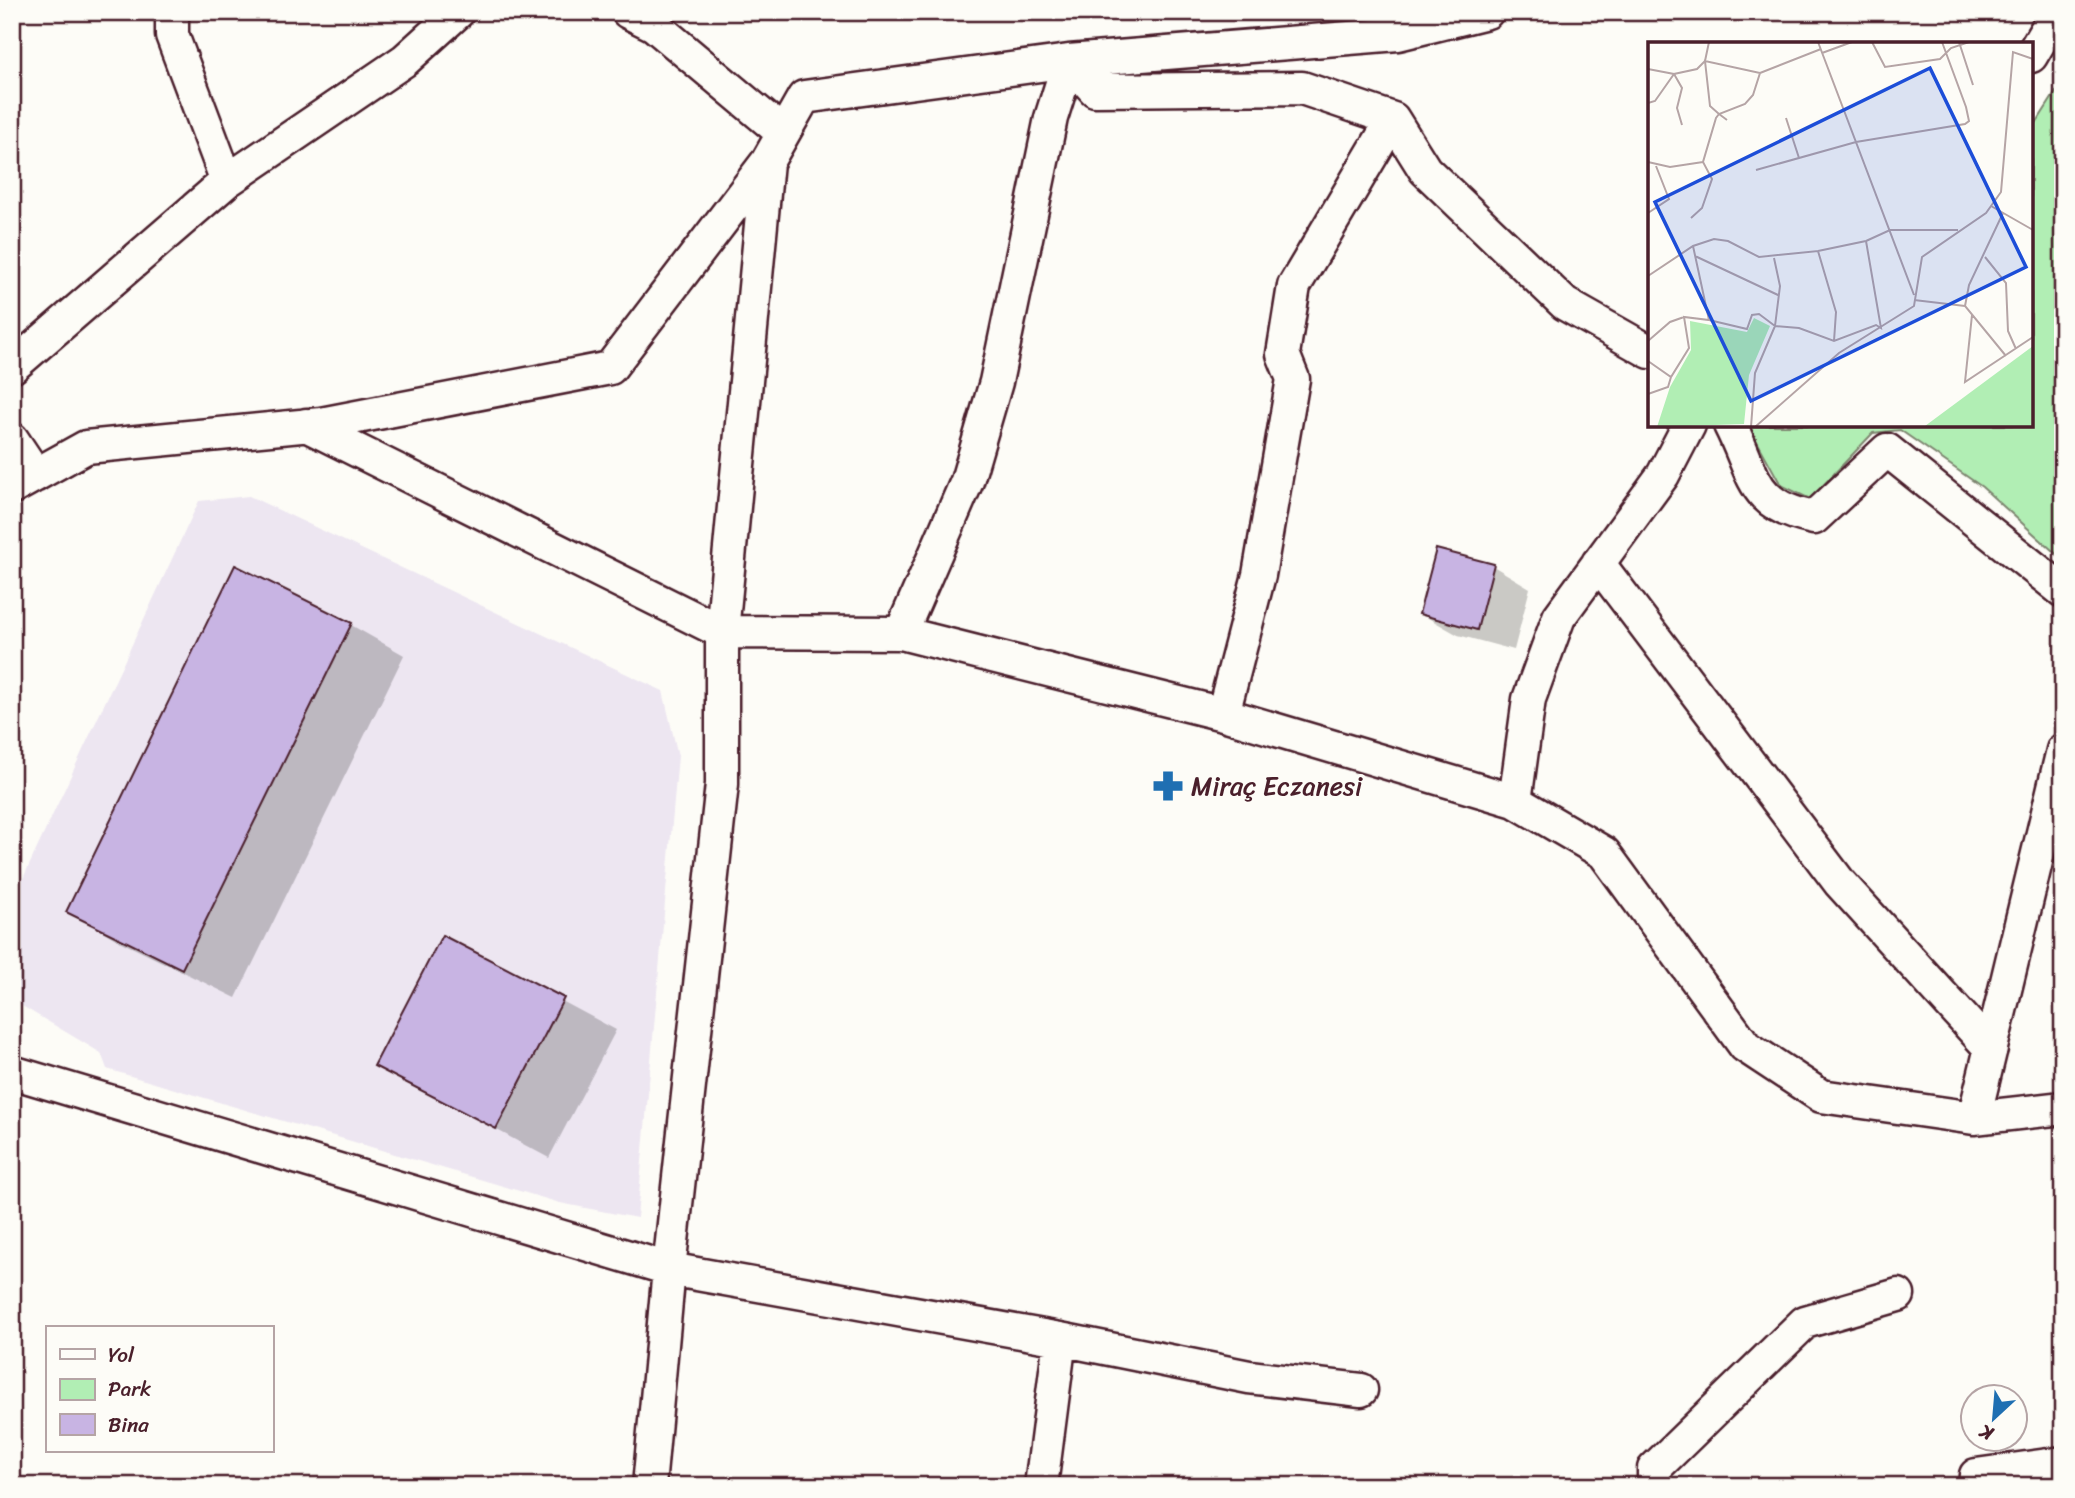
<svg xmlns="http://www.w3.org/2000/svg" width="2075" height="1498" font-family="Sriracha,sans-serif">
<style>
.built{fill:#ede6f1}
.green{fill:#b1eeb4;stroke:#7e8670;stroke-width:2}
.shadow{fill:#0003}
.building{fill:#c8b4e3;stroke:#4a1f2b;stroke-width:2}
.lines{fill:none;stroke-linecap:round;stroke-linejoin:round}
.minor-casing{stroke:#4a1f2b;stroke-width:37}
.minor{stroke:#fdfcf7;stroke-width:32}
.labels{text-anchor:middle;stroke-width:6;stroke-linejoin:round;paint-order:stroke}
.poi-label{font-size:26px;fill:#4a1f2b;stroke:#fdfcf7;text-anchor:start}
.inset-road{fill:none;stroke:#b5a4a5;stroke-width:2}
.view{fill:#1d4ed8;fill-opacity:0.15;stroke:#1d4ed8;stroke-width:3.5}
.inset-edge{fill:none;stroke:#4a1f2b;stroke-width:3.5}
</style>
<rect width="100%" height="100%" fill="#fdfcf7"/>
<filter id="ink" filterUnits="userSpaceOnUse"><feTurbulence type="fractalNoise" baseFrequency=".0143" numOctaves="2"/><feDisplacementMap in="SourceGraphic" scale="14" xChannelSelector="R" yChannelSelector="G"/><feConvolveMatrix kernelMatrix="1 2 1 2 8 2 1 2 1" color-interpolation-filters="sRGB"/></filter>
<g filter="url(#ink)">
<!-- built -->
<path class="built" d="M249 496 663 691 678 756 637 1218 560 1203 107 1069 101 1053 12 1000V902L199 501Z"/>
<!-- green -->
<path class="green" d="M2063 81V560L1982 487 1900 430 1873 433 1810 499 1781 485 1748 425H2031V131Z"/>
<!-- shadow -->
<path class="shadow" d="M1493 566 1530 588 1514 650 1458 635 1421 614Z
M351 625 404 655 236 998 121 942 68 911Z
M443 937 616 1030 549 1158 376 1065Z"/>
<!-- building -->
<path class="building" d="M1436 549 1494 564 1477 630 1419 614Z
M235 565 352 623 182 969 66 912Z
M442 935 564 998 496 1129 374 1066Z"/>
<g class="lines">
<!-- minor casing -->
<g class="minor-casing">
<path id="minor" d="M172 12V35L227 181
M628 12 654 25 783 133
M2031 56 2057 12
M1069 61 1051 118 996 382 967 481 901 633 1223 714
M1069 61 1095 90 1302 88 1393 119 1425 170 1565 304 1650 352
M1393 119 1294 286 1283 354 1293 379 1259 575 1223 714 1515 801 1604 853 1745 1046 1821 1096 1974 1118 2063 1108
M12 367 227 181 405 60 458 12
M306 425 722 632 901 633
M1730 425C1756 476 1750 505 1814 518L1887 450 2063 591
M12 439 36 475
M12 488 86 447 321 424 610 368 767 162 804 97 1069 61 1398 34 1487 12
M1598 563 1840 883 1991 1049
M1515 801 1529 699 1559 617 1663 475 1689 425
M12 1072 669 1269 1060 1339 1249 1377 1361 1390
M1974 1118 2063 750
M649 1486 669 1269 722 784V632L767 162
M1041 1486 1060 1339
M1654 1486V1469L1805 1322 1898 1295
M1975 1486 1976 1475 2063 1463"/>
</g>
<!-- minor -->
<use href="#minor" class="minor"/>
</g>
</g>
<!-- icons -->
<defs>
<g id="pharmacy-bare" transform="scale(2.415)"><path d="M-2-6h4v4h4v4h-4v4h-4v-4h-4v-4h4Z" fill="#1f6fb2" stroke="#fdfcf7" stroke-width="2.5" paint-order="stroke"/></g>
</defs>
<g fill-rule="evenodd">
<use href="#pharmacy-bare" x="1168" y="786"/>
</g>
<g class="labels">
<!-- poi labels -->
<g class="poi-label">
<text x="1191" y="795">Miraç Eczanesi</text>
</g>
</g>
<!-- overview -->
<g transform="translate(1648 42)">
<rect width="385" height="385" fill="#fdfcf7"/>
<path d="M106 276 122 284 101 333 96 382 9 385 22 345 43 308 42 279 99 290ZM385 304V384H277Z" fill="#b1eeb4"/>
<path class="inset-road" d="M170 0 266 253M224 0 237 25 292 17 303 6 321 0M311 0 325 43M174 11 204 0M0 27 26 32 7 59 0 61M112 31 173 7M138 76 151 116M34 83 29 66 34 46 26 32 49 27 57 19 61 0M0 120 22 125 55 120M108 128 208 100 317 82 321 79 318 65 294 0M343 164 385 188M0 171 21 157 8 124M355 171 321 243 317 264 358 314M43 176 54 166 64 137 55 120 68 76 71 72 97 62 105 53 112 31 57 19 62 64 71 72 79 78M218 199 242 188H310M47 214 130 253M337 215 358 241 360 289 368 307M126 216 132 244 127 284 151 286 186 299 228 283 233 286 218 199 170 209M0 234 45 204 66 197 80 199 111 215 170 209 188 270 186 299M266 258 317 264M324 273 317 340 385 295M61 278 99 287 104 273 111 272 127 284 107 331 103 385M0 299 22 280 36 275M0 319 23 335 41 306 36 275 61 278 45 204M0 352 20 345 23 335M107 385 191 311 266 264 274 215 338 171 353 150 365 10 385 17"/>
<path class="view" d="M282 26 378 225 103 359 7 160Z"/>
<rect width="385" height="385" class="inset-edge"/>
</g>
<!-- margin -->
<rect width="2075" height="1498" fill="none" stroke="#fdfcf7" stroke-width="42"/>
<rect x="21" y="21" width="2033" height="1456" fill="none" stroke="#4a1f2b" stroke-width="2.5" filter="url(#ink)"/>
<!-- legend -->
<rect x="46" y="1326" width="228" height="126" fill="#fdfcf7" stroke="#b5a4a5" stroke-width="2"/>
<rect x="60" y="1349" width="35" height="10" fill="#fdfcf7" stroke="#b5a4a5" stroke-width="2"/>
<text x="108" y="1362" font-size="21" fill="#4a1f2b">Yol</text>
<rect x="60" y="1379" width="35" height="21" fill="#b1eeb4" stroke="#b5a4a5" stroke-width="2"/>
<text x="108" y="1396" font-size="21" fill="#4a1f2b">Park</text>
<rect x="60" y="1414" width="35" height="21" fill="#c8b4e3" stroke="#b5a4a5" stroke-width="2"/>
<text x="108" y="1432" font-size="21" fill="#4a1f2b">Bina</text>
<!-- north arrow -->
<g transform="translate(1994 1418) rotate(206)"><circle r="33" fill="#fdfcf7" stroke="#b5a4a5" stroke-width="2"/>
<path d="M0-5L12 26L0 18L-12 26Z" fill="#1f6fb2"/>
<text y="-10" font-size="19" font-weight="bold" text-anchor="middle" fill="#4a1f2b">K</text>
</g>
</svg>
